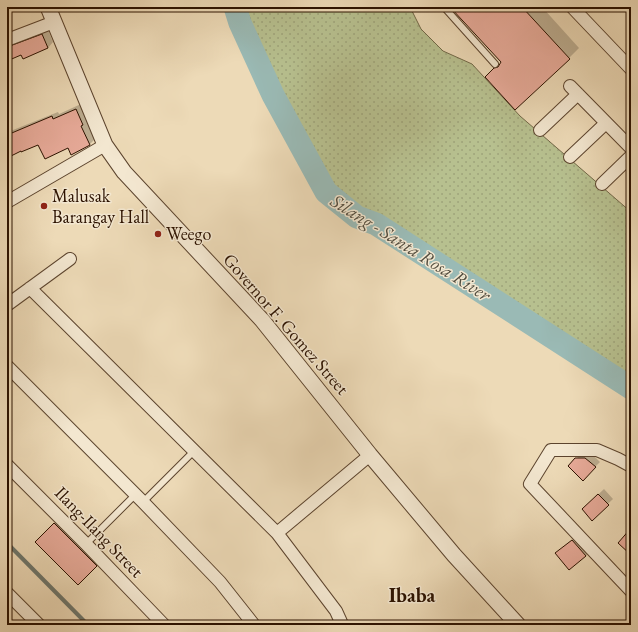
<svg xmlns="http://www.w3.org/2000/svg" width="638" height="632" font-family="'EB Garamond',serif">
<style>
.grass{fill:url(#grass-dots);stroke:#726948}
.shadow{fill:#0003}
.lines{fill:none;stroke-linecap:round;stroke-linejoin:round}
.stream{stroke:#6e776d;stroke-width:4}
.river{stroke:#9abab5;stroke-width:23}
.building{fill:#e8ab9a;stroke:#2c1200}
.service-casing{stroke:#5c442e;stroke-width:8}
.minor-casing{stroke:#5c442e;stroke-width:14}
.tertiary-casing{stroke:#5c442e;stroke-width:17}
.service{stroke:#f3e7d0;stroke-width:6}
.minor{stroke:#f3e7d0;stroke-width:12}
.tertiary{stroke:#f3e7d0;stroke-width:15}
.poi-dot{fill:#8f2418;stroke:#f3e7d0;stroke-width:1.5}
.labels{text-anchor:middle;stroke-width:3;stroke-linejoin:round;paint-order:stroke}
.poi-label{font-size:18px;fill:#2c1200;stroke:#f3e7d0;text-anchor:start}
.street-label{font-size:18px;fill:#2c1200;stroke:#f3e7d0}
.water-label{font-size:19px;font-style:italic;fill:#524d3f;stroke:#f3e7d0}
.quarter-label{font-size:20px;font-weight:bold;fill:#2c1200;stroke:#f3e7d0}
</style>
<defs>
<pattern id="grass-dots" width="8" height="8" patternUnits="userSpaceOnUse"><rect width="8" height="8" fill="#b7c08f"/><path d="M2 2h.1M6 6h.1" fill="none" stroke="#9ea47a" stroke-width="1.8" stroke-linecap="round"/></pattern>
</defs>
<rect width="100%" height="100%" fill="#eddab7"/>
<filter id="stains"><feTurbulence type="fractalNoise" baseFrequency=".005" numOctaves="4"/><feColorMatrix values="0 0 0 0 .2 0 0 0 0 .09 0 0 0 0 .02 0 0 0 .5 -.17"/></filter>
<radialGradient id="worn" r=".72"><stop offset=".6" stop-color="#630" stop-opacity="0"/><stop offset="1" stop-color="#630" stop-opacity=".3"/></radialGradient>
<!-- grass -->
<path class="grass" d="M246 7H410L421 29 443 51 472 64 520 116 631 212V382L540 325 406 237 386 219 360 207 332 188 297 123 269 78Z"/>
<!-- shadow -->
<path class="shadow" d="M451 7H542L579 48 569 58 486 77 502 62Z
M7 19 10 26 7 30Z
M48 30 53 42 48 48 24 58 22 54 7 60V40Z
M81 104 88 119 86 120 95 139 90 144 72 154 68 147 39 143 7 157V130L8 132 58 112 59 114Z
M582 453H591L600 462 583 479 569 466Z
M604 489 613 499 592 519 583 509Z
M57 521 98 563 78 583 36 542Z
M578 535 591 550 586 556 562 548Z"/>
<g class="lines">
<!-- stream -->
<path class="stream" d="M7 543 88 625"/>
<!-- river -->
<path class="river" d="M235 7 240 23 273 95 326 192 357 217 376 224 631 388"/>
</g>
<!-- building -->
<path class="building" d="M450 7H522L570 59 515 110 485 77 494 68 498 67 501 62Z
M42 34 48 48 23 59 21 55 7 61V47Z
M76 109 83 125 81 126 90 145 71 155 68 148 45 159 38 145 21 152V151L7 158V135L52 116 53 119Z
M575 458H585L596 467 583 481 568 466Z
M598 494 609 505 592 521 582 509Z
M54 523 97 566 78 585 35 542Z
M631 528V555L618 543Z
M572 540 586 556 569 570 555 553Z"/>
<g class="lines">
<!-- service casing -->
<g class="service-casing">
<path id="service" d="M444 7 495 64
M143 502 194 451
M86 544 135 495"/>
</g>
<!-- minor casing -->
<g class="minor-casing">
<path id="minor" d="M572 7 631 69
M7 40 54 22
M570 86 631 148
M540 130 578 94
M570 157 606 123
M602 184 631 156
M7 202 105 145
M30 288 277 533 336 611 341 622 340 625
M7 305 70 259
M7 366 143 502 220 582 254 625
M7 465 86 544 164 625
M631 466 618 459 597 450H551L530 484 631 591
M277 533 370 455
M7 593 39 625"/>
</g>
<!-- tertiary casing -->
<g class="tertiary-casing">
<path id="tertiary" d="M48 7 105 145 124 172 262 320 370 455 454 555 518 625"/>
</g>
<!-- service -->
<use href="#service" class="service"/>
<!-- minor -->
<use href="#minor" class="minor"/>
<!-- tertiary -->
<use href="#tertiary" class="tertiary"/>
</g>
<!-- markers -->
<g class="poi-dot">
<circle cx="44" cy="206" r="4"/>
<circle cx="158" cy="234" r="4"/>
</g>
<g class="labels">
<!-- poi labels -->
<g class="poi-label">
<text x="52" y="202">Malusak<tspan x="52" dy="21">Barangay Hall</tspan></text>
<text x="166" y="240">Weego</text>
</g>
<!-- street labels -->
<g class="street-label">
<text transform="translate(286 324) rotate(49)" y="6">Governor F. Gomez Street</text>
<text transform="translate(99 532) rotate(46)" y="6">Ilang-Ilang Street</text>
</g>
<!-- water labels -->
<g class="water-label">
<text transform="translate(411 247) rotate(32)" y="7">Silang - Santa Rosa River</text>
</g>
<!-- quarter labels -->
<g class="quarter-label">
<text x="412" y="602">Ibaba</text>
</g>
</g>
<!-- margin -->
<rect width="638" height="632" fill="none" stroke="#eddab7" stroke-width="24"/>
<rect x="8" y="8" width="622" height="616" fill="none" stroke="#2c1200" stroke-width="2"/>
<rect x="12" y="12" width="614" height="608" fill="none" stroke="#2c1200"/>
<rect width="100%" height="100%" filter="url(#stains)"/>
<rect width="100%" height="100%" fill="url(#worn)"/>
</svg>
